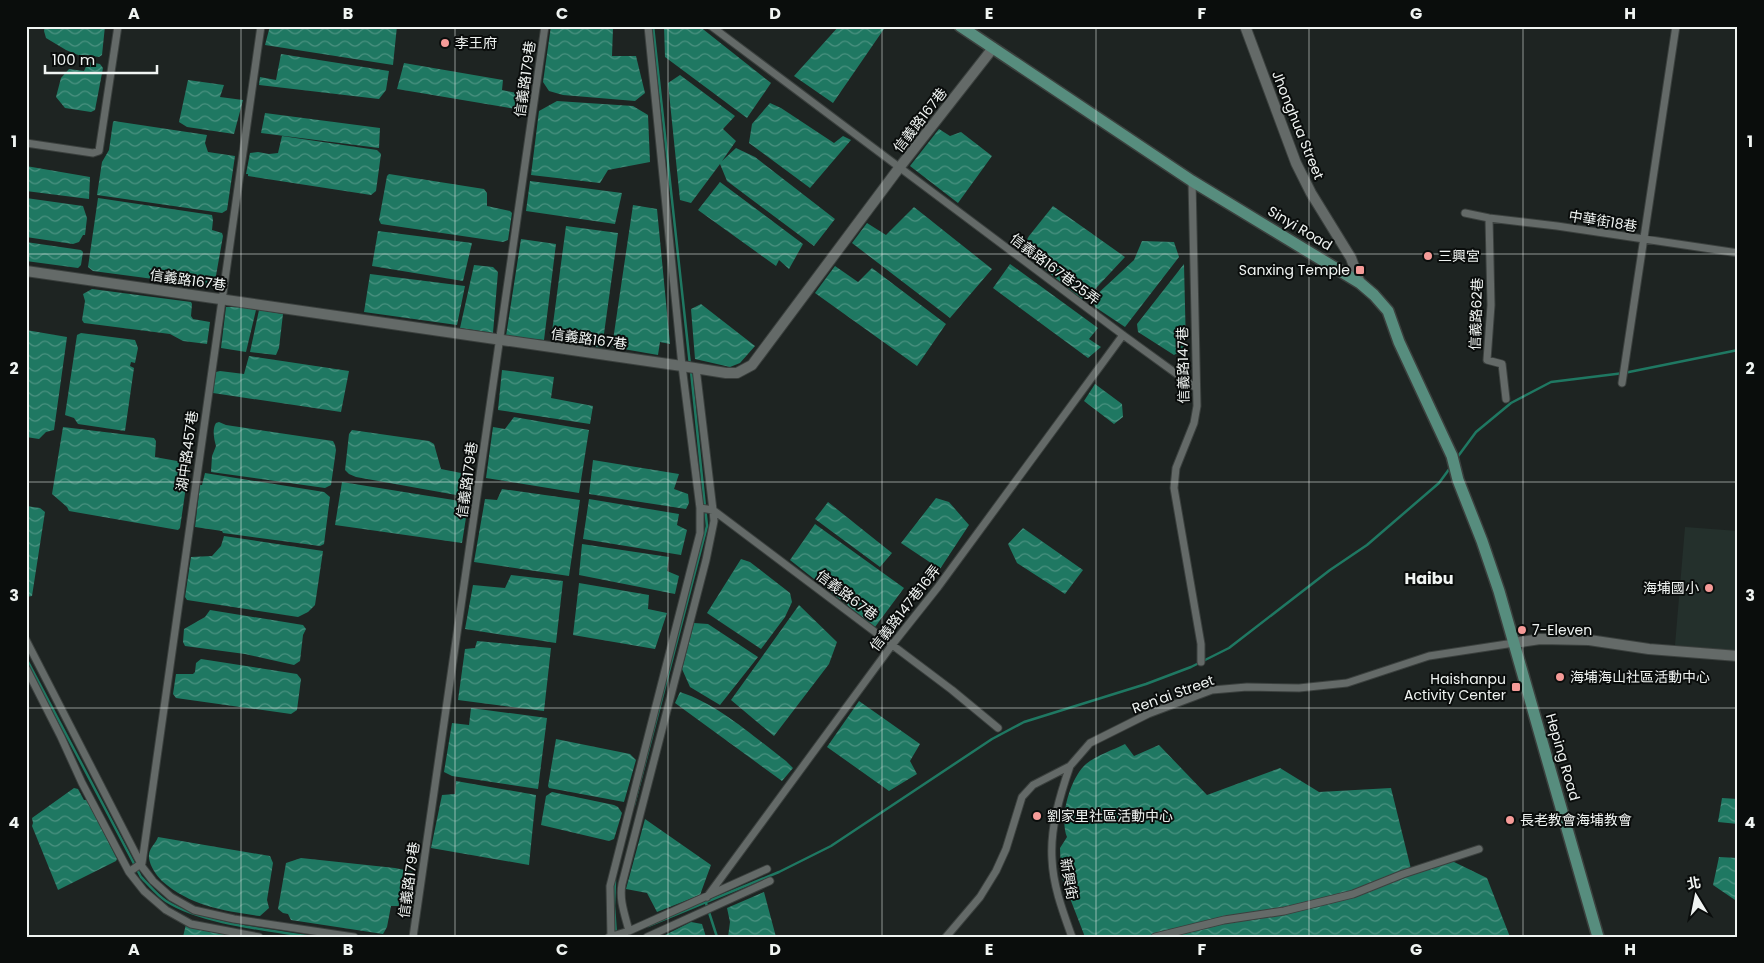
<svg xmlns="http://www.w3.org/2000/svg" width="1764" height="963" font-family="Poppins,'Noto Sans TC',sans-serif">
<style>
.built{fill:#24302c}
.water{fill:url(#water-waves)}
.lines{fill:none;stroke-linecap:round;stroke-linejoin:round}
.stream{stroke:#1f7862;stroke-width:2.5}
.street-casing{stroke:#3b403e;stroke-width:9}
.secondary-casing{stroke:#3b403e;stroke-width:12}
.primary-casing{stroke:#3b403e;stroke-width:14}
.street{stroke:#646a68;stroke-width:7}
.secondary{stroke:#646a68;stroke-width:10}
.primary{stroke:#578d7e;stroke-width:11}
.grid{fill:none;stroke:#f0f4f2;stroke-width:1;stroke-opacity:0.55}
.poi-dot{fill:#f59b98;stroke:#0a0d0c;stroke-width:2}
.labels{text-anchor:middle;stroke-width:4;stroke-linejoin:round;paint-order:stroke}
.poi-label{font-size:14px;fill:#f0f4f2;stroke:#0a0d0c;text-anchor:start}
.street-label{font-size:14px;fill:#f0f4f2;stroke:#0a0d0c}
.quarter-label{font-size:16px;font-weight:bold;fill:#f0f4f2;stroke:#0a0d0c}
.neatline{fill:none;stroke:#f0f4f2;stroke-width:2}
.grid-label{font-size:16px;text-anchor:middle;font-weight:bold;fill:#f0f4f2}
</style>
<defs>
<pattern id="water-waves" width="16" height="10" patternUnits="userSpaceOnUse" patternTransform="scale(1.25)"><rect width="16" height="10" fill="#1f7862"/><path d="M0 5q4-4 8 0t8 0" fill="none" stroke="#4b9281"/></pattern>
</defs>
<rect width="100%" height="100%" fill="#1e2422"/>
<!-- built -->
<path class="built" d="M1685 527 1738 531V651L1675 645Z"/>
<!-- water -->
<path class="water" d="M45 26H105L102 55 99 57 87 55 83 57 66 50 46 38 44 31Z
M270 26H397L393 65 265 45Z
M551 26H600L613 28 612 56H636L645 93 635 101 563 95 549 91 543 82Z
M664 26H699L771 83 747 118 665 57Z
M839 26H886L833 103 794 76Z
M281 54 389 71 386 90 379 99 259 85 260 77 276 80Z
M88 62 100 64 103 68 95 110 91 112 65 108 56 97 61 78 69 69 84 71Z
M404 63 503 80 502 90 526 95 522 110 397 89Z
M680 75 735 116 723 129 736 141 722 161 736 148 755 157 835 219 814 246 727 181 720 164 691 203 680 200 668 83Z
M188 80 224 85 220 97 243 100 234 134 187 127 179 122Z
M557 101 633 106 648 115 650 162 608 170 600 183 531 175 539 111Z
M770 103 781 108 834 143 843 136 851 140 810 188 749 143 752 124Z
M265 113 380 128 379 148 261 133Z
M114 121 207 135 205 143 208 152 235 156 227 210 222 213 97 195 102 162 109 150 113 122Z
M939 129 950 136 961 132 992 156 958 203 910 166Z
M282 136 377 150 381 154 376 191 371 195 248 176V174H246L250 153 258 152 269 154 278 153Z
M26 166 90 177 89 199 26 191Z
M389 174 484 189 487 193V206L510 211 512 213 508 240 503 242 381 224 379 220 387 176Z
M530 181 622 193 615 224 526 211Z
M720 182 803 244 789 269 779 260 776 266 698 210Z
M26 198 83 206 87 218 85 235H83L79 242 73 244 26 237Z
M98 198 212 215 213 220 212 230 222 233 223 236 214 287 93 271 88 267Z
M633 205 657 209 670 344 660 342 658 355 612 347Z
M1053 206 1125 257 1084 301 1021 250 1029 236Z
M914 207 992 269 950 318 852 243 867 223 886 235Z
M566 226 618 233 602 348 551 339Z
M378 231 472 243 463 281 372 266Z
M521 239 556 244 544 340 506 336Z
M1142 241 1174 242 1179 257 1125 327 1095 307 1093 298 1134 260Z
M26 242 81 250 83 252 81 265 78 268 26 261Z
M1010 264 1098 328 1089 339 1101 347 1088 358 993 288Z
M1184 264 1186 348 1174 355 1138 332 1137 324Z
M474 265 493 267 498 272 493 333 460 328Z
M835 266 858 282 872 268 946 324 917 366 815 293Z
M370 274 465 286 457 325 364 312Z
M92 289 191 302 192 304 191 316 193 319 210 322 207 344 183 341 170 334 84 323 82 320 85 301 83 294Z
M701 304 755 346 740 363 730 367 695 359 691 309Z
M226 307H241L256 310 246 352 221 348Z
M259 310 283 314 279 348 276 355 250 352Z
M26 330 67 337 54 430 46 432 39 439 26 437Z
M81 333 135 340 138 348 135 363 131 362 130 366 134 368 125 431 78 424 74 418 65 415 77 335Z
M249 356 349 371 341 412 213 393 216 372 220 371 244 374Z
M502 370 554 377 551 398 593 406 590 424 498 410Z
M1095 384 1122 404 1123 417 1114 424 1084 401Z
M514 417 589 430 579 493 486 478 493 427 505 429Z
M219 422 226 425 333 441 335 445 336 450 331 485 325 488 211 472 212 456 216 446C214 439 212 429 216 423Z
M63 427 154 438 156 441 155 457 188 463 189 466 180 528 178 530 69 511 67 507 52 494Z
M352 430 429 441 434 444 441 469 471 475 473 477 470 495 462 496 356 477 349 474 345 470 349 434Z
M593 460 679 474 674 489 688 494 689 503 686 509 589 494Z
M205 473 324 492 330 497 324 544 320 546 223 533 222 531 195 527 200 485H202Z
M342 482 466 502 468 505 462 543 335 525Z
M502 489 580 500 569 576 474 562 485 499 497 500Z
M936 498 949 502 969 525 940 569 901 543Z
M589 499 679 514 677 525 687 530 681 555 583 539Z
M828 502 892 553 880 567 815 519Z
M26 506 40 508 45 512 32 596 26 597Z
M815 524 904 588 875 627 790 560Z
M1023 528 1083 570 1065 594 1017 563 1008 544Z
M224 536 323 551 315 605 308 612 298 617 187 600 185 597 191 557 212 556 221 546Z
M582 544 669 557 667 571 679 576 675 594 579 575Z
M741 559 750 562 790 593 792 602 785 617 761 649 707 613Z
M511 575 563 581 556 643 465 629 473 585 505 588Z
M579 583 649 595 648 609 667 613 655 649 573 635Z
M799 605 837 642 829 664 774 736 731 700Z
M210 610 303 625 306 629 303 635 300 661 294 665 245 654 185 646 183 642 184 629 205 617Z
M694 623 708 624 758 657 720 705 690 687 682 669Z
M477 641 551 648 544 711 458 700 465 649 475 648Z
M201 659 297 674 301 679 297 710 291 714 176 698 173 694 176 674H193L195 672 196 663Z
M680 692C718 704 754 737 786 761L793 768 782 781 675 703Z
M859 701 920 744 910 761 917 774 889 791 827 747Z
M471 708 547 718 538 789 452 776 444 772 452 723 469 725Z
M556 739 630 754 636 760 624 802 549 788 548 786Z
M1125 744 1134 756 1159 745 1207 795 1280 768 1319 792 1391 788 1412 873 1452 861 1487 878 1510 937H1085L1061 875 1060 848 1067 837C1059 818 1070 778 1086 764 1097 755 1113 750 1125 744Z
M456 781 536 795 529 865 431 848 442 795 455 794Z
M74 788 78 789 84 800H87L117 859 116 861 58 890 32 826 33 823 32 818Z
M552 792 614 805 618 807 622 813 614 839 609 841 541 825 546 796Z
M1722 798 1738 799V824L1718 822Z
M645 819 711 865 700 895 657 912 647 893 626 889Z
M158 837 270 856 273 863 267 900 269 908 260 916C225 911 190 906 162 881 156 875 150 866 149 858 148 848 156 844 158 837Z
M1719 857 1738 858V902L1713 885Z
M301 858 395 868 414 872 411 902 406 906H391L387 927 383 934 291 920 288 914 283 913 278 909 286 863Z
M764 892 776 937H728L730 922 727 908Z
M691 922 702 924 706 937H661Z
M186 924 241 937H183Z"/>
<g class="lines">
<!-- stream -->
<path class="stream" d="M653 26 690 365
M1456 459 1476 432 1511 403 1551 382 1624 373 1738 350
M26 658 141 877C149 885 157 895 166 901 202 924 270 930 312 937
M634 805 707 526 691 371
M615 880 614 906 616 935
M706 903 717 937
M648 926 779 872 831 846 992 739 1024 722 1146 684 1191 667 1229 648 1330 570 1367 545 1439 483 1450 468"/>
<!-- street casing -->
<g class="street-casing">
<path id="street" d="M711 26 1123 335 1196 388
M26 143 93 153 99 151 118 26
M1192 181 1197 406 1194 423 1176 468 1174 488 1201 644V662
M1465 213 1489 218 1557 226 1738 253
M1489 218 1491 305 1487 360 1502 364 1506 399
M1622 383 1676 26
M700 508 713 510 952 690 998 728
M26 640 143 868 153 881 171 897 194 910 234 919 354 937
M26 668 61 737 82 783 129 872 144 891 166 910 191 924 259 937
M1070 766C1060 795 1050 828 1052 859 1053 886 1063 912 1072 937
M129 872 142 863 261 26
M707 897 892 645 938 587 1123 335
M629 931C625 915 619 900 622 884L706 560 714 521 713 510 696 368
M611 936 610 886 700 533V508L682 366 648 26
M413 937 545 26
M609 937 629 931 767 869
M647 937 770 881
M946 937 980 897 996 871 1006 849 1022 797 1033 785 1070 766 1090 743 1148 714 1212 690 1247 687 1299 688 1347 683 1429 656 1514 643
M1155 937 1224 920 1284 911 1353 894 1403 874 1479 849"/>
</g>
<!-- secondary casing -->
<g class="secondary-casing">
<path id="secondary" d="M1245 26 1296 163 1311 193 1351 258 1360 283
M26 271 682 366 726 373H737L752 365 899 168 993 48
M1514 643 1540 639 1589 640 1649 649 1738 656"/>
</g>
<!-- primary casing -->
<g class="primary-casing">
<path id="primary" d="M960 26 1192 181 1360 283 1374 295 1388 311 1399 342 1452 456 1458 480 1482 541 1499 591 1598 937"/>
</g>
<!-- street -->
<use href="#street" class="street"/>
<!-- secondary -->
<use href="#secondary" class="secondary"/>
<!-- primary -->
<use href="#primary" class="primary"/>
</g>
<!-- grid -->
<path class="grid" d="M241 26V937M455 26V937M668 26V937M882 26V937M1096 26V937M1309 26V937M1523 26V937M26 254H1738M26 482H1738M26 708H1738"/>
<!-- markers -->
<g class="poi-dot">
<circle cx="445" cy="43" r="5"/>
<circle cx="1428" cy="256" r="5"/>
<rect x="1355" y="265" width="10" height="10" rx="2.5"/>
<circle cx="1709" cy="588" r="5"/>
<circle cx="1522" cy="630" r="5"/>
<circle cx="1560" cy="677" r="5"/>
<rect x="1511" y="682" width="10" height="10" rx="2.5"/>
<circle cx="1037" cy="816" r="5"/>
<circle cx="1510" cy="820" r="5"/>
</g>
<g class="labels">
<!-- poi labels -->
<g class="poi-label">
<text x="455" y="48">李王府</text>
<text x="1438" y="261">三興宮</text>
<text x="1350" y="275" text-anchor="end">Sanxing Temple</text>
<text x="1699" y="593" text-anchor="end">海埔國小</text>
<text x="1532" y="635">7-Eleven</text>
<text x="1570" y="682">海埔海山社區活動中心</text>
<text x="1506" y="684" text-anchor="end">Haishanpu<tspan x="1506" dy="16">Activity Center</tspan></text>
<text x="1047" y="821">劉家里社區活動中心</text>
<text x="1520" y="825">長老教會海埔教會</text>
</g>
<!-- street labels -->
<g class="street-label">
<text transform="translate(525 79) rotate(-82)" y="5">信義路179巷</text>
<text transform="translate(920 120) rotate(-52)" y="5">信義路167巷</text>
<text transform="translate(1298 125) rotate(68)" y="5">Jhonghua Street</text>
<text transform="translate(1603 221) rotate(9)" y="5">中華街18巷</text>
<text transform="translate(1300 228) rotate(31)" y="5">Sinyi Road</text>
<text transform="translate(1055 269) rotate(37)" y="5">信義路167巷25弄</text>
<text transform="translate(188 280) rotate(8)" y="5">信義路167巷</text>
<text transform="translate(1476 314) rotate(-88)" y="5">信義路62巷</text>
<text transform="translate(589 339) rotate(8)" y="5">信義路167巷</text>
<text transform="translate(1183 365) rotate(-91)" y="5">信義路147巷</text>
<text transform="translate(187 451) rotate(-82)" y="5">湖中路457巷</text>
<text transform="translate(467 480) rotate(-82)" y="5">信義路179巷</text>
<text transform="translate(847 595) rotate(37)" y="5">信義路67巷</text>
<text transform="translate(905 608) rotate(-52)" y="5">信義路147巷16弄</text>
<text transform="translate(1173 694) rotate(-20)" y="5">Ren'ai Street</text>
<text transform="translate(1563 757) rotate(74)" y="5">Heping Road</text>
<text transform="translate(1069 879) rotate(80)" y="5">新興街</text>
<text transform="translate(409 880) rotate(-82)" y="5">信義路179巷</text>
</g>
<!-- quarter labels -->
<g class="quarter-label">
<text x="1429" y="584">Haibu</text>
</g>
</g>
<!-- border -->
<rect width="1764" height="963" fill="none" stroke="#0a0d0c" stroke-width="55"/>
<!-- north arrow -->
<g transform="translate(1696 896) rotate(350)" stroke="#0a0d0c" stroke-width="4" paint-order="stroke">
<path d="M0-4L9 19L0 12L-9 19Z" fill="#f0f4f2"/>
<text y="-8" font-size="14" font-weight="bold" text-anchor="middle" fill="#f0f4f2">北</text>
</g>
<!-- scale -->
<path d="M45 65v8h112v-8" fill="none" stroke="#f0f4f2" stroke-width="2.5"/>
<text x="52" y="65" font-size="15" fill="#f0f4f2" stroke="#0a0d0c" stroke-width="4" paint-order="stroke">100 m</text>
<rect x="28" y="28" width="1708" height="908" class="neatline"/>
<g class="grid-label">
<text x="134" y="19">A</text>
<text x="348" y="19">B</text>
<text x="562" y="19">C</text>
<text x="775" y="19">D</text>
<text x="989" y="19">E</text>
<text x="1202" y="19">F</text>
<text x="1416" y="19">G</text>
<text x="1630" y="19">H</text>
<text x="14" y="147">1</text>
<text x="1750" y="147">1</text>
<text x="14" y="374">2</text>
<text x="1750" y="374">2</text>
<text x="14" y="601">3</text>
<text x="1750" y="601">3</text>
<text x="14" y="828">4</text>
<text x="1750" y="828">4</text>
<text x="134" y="955">A</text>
<text x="348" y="955">B</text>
<text x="562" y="955">C</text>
<text x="775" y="955">D</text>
<text x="989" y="955">E</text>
<text x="1202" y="955">F</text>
<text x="1416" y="955">G</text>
<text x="1630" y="955">H</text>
</g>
</svg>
